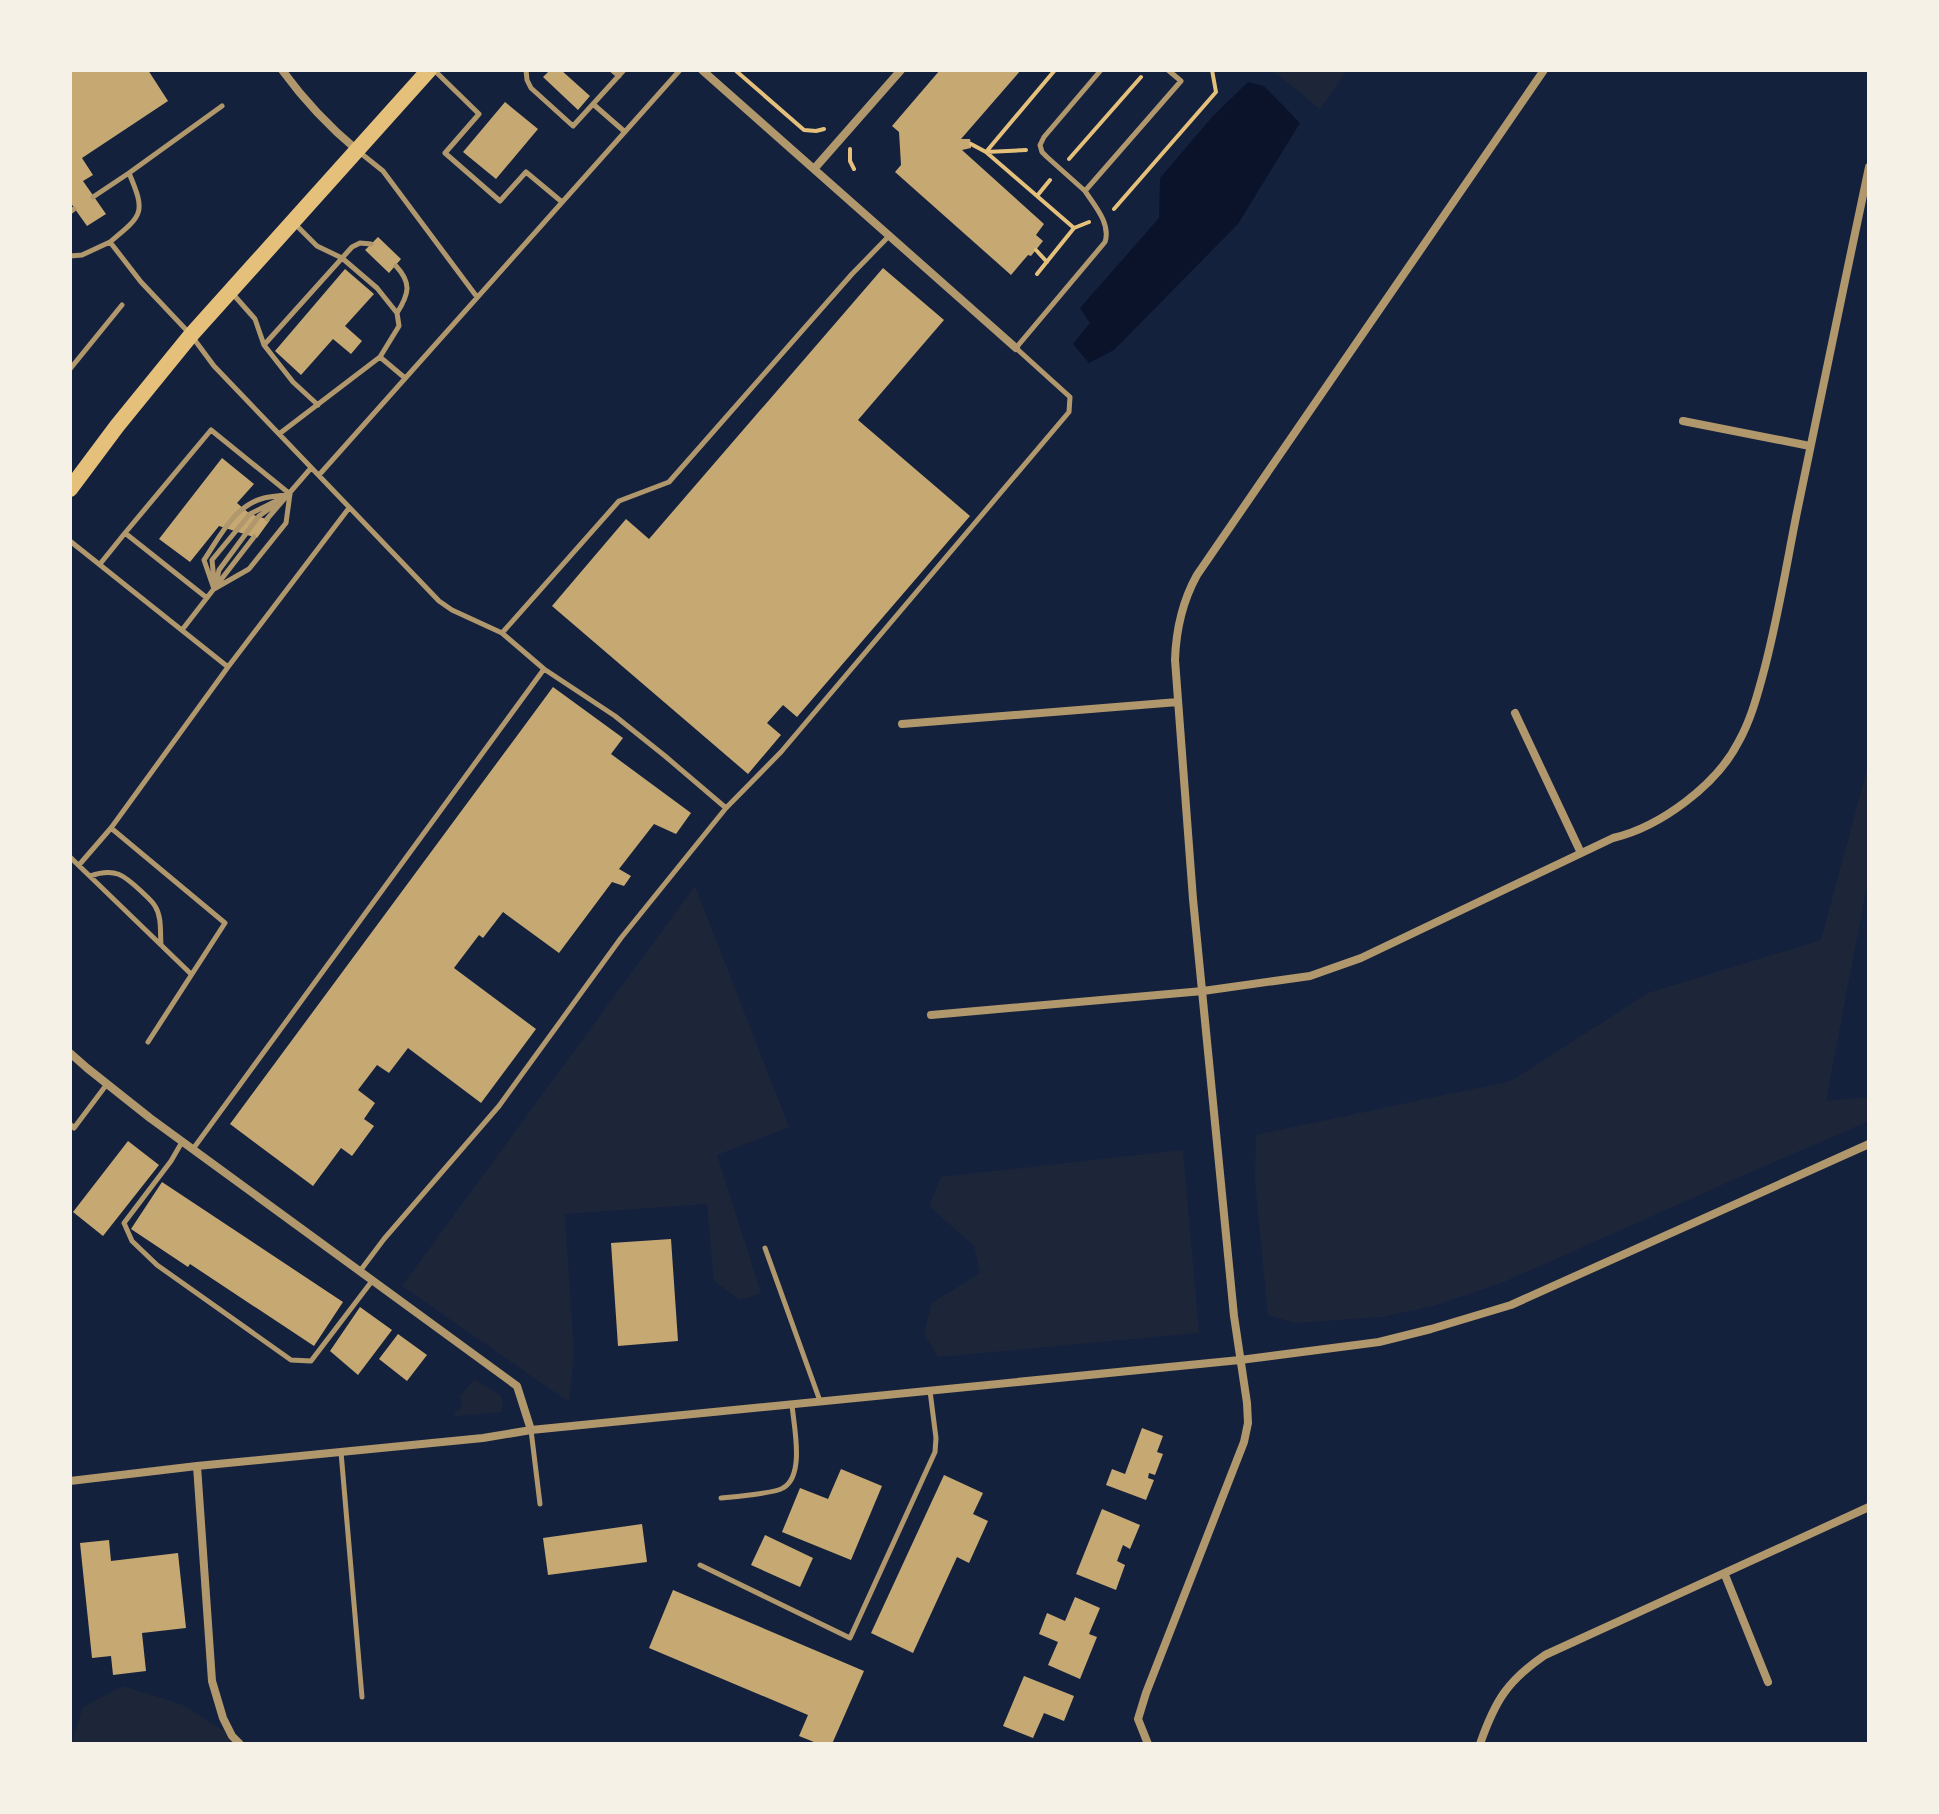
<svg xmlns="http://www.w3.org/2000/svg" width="1939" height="1814" font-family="Figtree,sans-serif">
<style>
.green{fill:#1d2539}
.water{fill:#0b132b}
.building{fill:#c6a872}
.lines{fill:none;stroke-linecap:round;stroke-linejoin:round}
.path{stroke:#e5c07b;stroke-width:4}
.service{stroke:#b1986c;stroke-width:5}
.minor{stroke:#b1986c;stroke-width:8}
.primary{stroke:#e5c07b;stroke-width:16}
</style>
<rect width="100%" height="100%" fill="#14213d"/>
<!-- green -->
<path class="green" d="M1272 70H1347L1320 109Z
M1869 762V875L1826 1101 1869 1097V1121L1751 1172 1504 1282 1433 1306 1381 1317 1295 1323 1268 1315 1255 1182 1256 1135 1511 1081 1648 993 1821 940Z
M695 886 789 1127 717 1155 761 1293 740 1300 714 1281 707 1204 565 1214 574 1354 569 1402 402 1286Z
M1183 1150 1199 1333 938 1357 924 1333 932 1303 980 1273 974 1246 929 1206 941 1177Z
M474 1379 500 1395 503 1401 501 1412 455 1416 454 1411 459 1410 462 1407 461 1403 462 1400 459 1398Z
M123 1686 183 1705 232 1736 240 1744H71L83 1707Z"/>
<!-- water -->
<path class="water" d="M1248 82 1264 86 1300 123 1238 224 1114 350 1089 363 1073 344 1090 323 1080 308 1159 218 1160 178 1213 116Z"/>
<!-- building -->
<path class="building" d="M70 70H148L168 101 82 158 93 175 83 181 106 214 87 226 70 202Z
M550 70H561L590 96 578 110 543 77Z
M940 70H1021L961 139H970L971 144V148L962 150 1044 224 1036 235 1043 241 1031 256 1028 255 1011 275 895 172 901 165 899 132 892 126Z
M505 102 538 129 496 179 463 152Z
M378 237 401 259 389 273 365 250Z
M883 268 944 320 858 420 970 516 797 717 783 705 767 723 781 735 748 774 552 606 626 519 649 539Z
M345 269 374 294 345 326 362 341 351 354 333 339 301 375 275 351Z
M222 458 254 484 237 503 250 514 270 520 257 538 219 526 190 562 159 539Z
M553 687 623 738 611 754 691 813 676 834 654 824 619 869 631 876 624 886 612 882 559 953 503 912 483 938 479 935 454 968 536 1029 481 1103 408 1048 389 1073 377 1065 358 1090 375 1103 364 1119 374 1126 352 1156 341 1148 313 1186 230 1124Z
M128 1141 159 1165 103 1236 73 1212Z
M162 1182 343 1302 314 1346 190 1264 188 1267 131 1229Z
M671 1239 678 1341 618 1346 611 1243Z
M360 1307 392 1330 358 1375 330 1351Z
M398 1334 427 1355 407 1381 379 1359Z
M1142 1428 1163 1436 1157 1452 1163 1454 1155 1475 1149 1473 1148 1478 1154 1480 1146 1500 1106 1485 1112 1469 1125 1474Z
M841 1469 882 1486 851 1560 782 1532 800 1488 828 1499Z
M944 1475 983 1493 973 1514 988 1521 969 1563 957 1557 913 1653 871 1633Z
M1102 1509 1140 1525 1130 1549 1123 1545 1117 1561 1125 1565 1116 1590 1076 1574Z
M642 1524 647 1562 548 1575 543 1538Z
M765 1535 813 1558 800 1587 751 1565Z
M109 1540 111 1561 178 1553 186 1628 142 1633 146 1671 113 1675 111 1656 92 1658 80 1543Z
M673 1590 864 1671 832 1744H819L799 1736 808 1715 649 1648Z
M1075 1597 1100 1608 1089 1634 1097 1637 1080 1679 1048 1665 1058 1642 1039 1634 1047 1613 1065 1621Z
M1024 1676 1074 1696 1064 1721 1044 1713 1033 1738 1003 1726Z"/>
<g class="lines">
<!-- path -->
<path class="path" d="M735 70 804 130 816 131 824 129
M1055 70 986 152 1074 228 1089 222
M971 144 986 152 1026 150
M850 149V161L854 169
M1069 159 1141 77
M1037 196 1050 180
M1114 209 1216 92 1212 70
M1036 250 1047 262
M1037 274 1074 228"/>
<!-- service -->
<path class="service" d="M434 70 479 114 445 153 500 201 526 172 562 202
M526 70 527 80 531 88 573 126 624 70
M612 70 619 76
M1101 70 1044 137 1040 145 1042 152 1047 157 1085 191 1181 81 1168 70
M593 104 625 132
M358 151 383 171 477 297
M93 197 129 173
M70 212 74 209
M110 242C143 215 146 213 129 173L222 106
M70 256 82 255 110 242 141 282 191 335 214 366 439 601 452 610 502 633 544 669 615 716 665 756 726 808
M396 266C412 283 409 294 397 313
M232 293 255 319 264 345 293 382 318 405
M264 345 352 247 360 243 371 244
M380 357 405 378
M70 369 122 305
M279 434 380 357 399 326 397 313 377 288 342 258 317 246 294 223
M319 475 680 70
M267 519 311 468
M70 541 228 667 111 828 225 923 148 1042
M100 564 125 533
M214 580 212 560 250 514 284 497
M216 584 219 570 259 516 279 502
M214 589 204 560C220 536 235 505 264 498 273 496 282 496 290 494
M214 589 249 569 286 523 290 494
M207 598 125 533 211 430 290 494
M182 630 254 537
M502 633 619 501 669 482 852 274 889 236
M228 667 349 508
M70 857 191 974
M79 865 111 828
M90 876C115 867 124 875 142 892 146 896 152 901 155 906 162 917 160 932 161 945
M70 1124 74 1128 107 1084
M182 1142 171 1161 124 1223 132 1241 157 1265 291 1360 311 1361 372 1281
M193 1149 544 669
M765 1248 820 1401
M360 1271 384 1239 499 1106 621 938 726 808 781 752 1069 412 1070 397 1016 348 1105 242C1111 224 1095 206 1085 191
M531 1430 540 1504
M341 1452 362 1697
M721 1498C734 1497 775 1493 783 1488 805 1476 794 1427 792 1405
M700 1565 850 1638 935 1452 936 1438 930 1391"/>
<!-- minor -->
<path class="minor" d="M282 70C304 100 328 126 357 150
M702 70 1016 348
M814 169 901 70
M1683 421 1810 446
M1515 713 1581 853
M902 724 1178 702
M931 1015 1203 991 1310 976 1361 958 1613 838C1660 827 1717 785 1739 741 1750 721 1756 700 1762 678 1777 624 1786 567 1797 512 1820 397 1845 282 1869 167
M70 1053 87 1068 150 1118 517 1386 531 1430
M197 1466 212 1681 223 1718 232 1736 240 1744
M70 1481 197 1466 483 1438 531 1430 1240 1360 1379 1342 1431 1329 1511 1305 1869 1144
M1725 1575 1768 1682
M1148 1744 1138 1719 1146 1693 1244 1442 1248 1423 1247 1403 1234 1316 1193 899 1175 660C1176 630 1182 602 1197 575L1544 70
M1480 1744C1495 1701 1507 1681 1545 1655L1869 1507"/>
<!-- primary -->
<path class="primary" d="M70 489 117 426 191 335 429 70"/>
</g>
<!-- border -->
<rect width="1939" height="1814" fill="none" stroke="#f6f1e7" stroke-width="144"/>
</svg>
